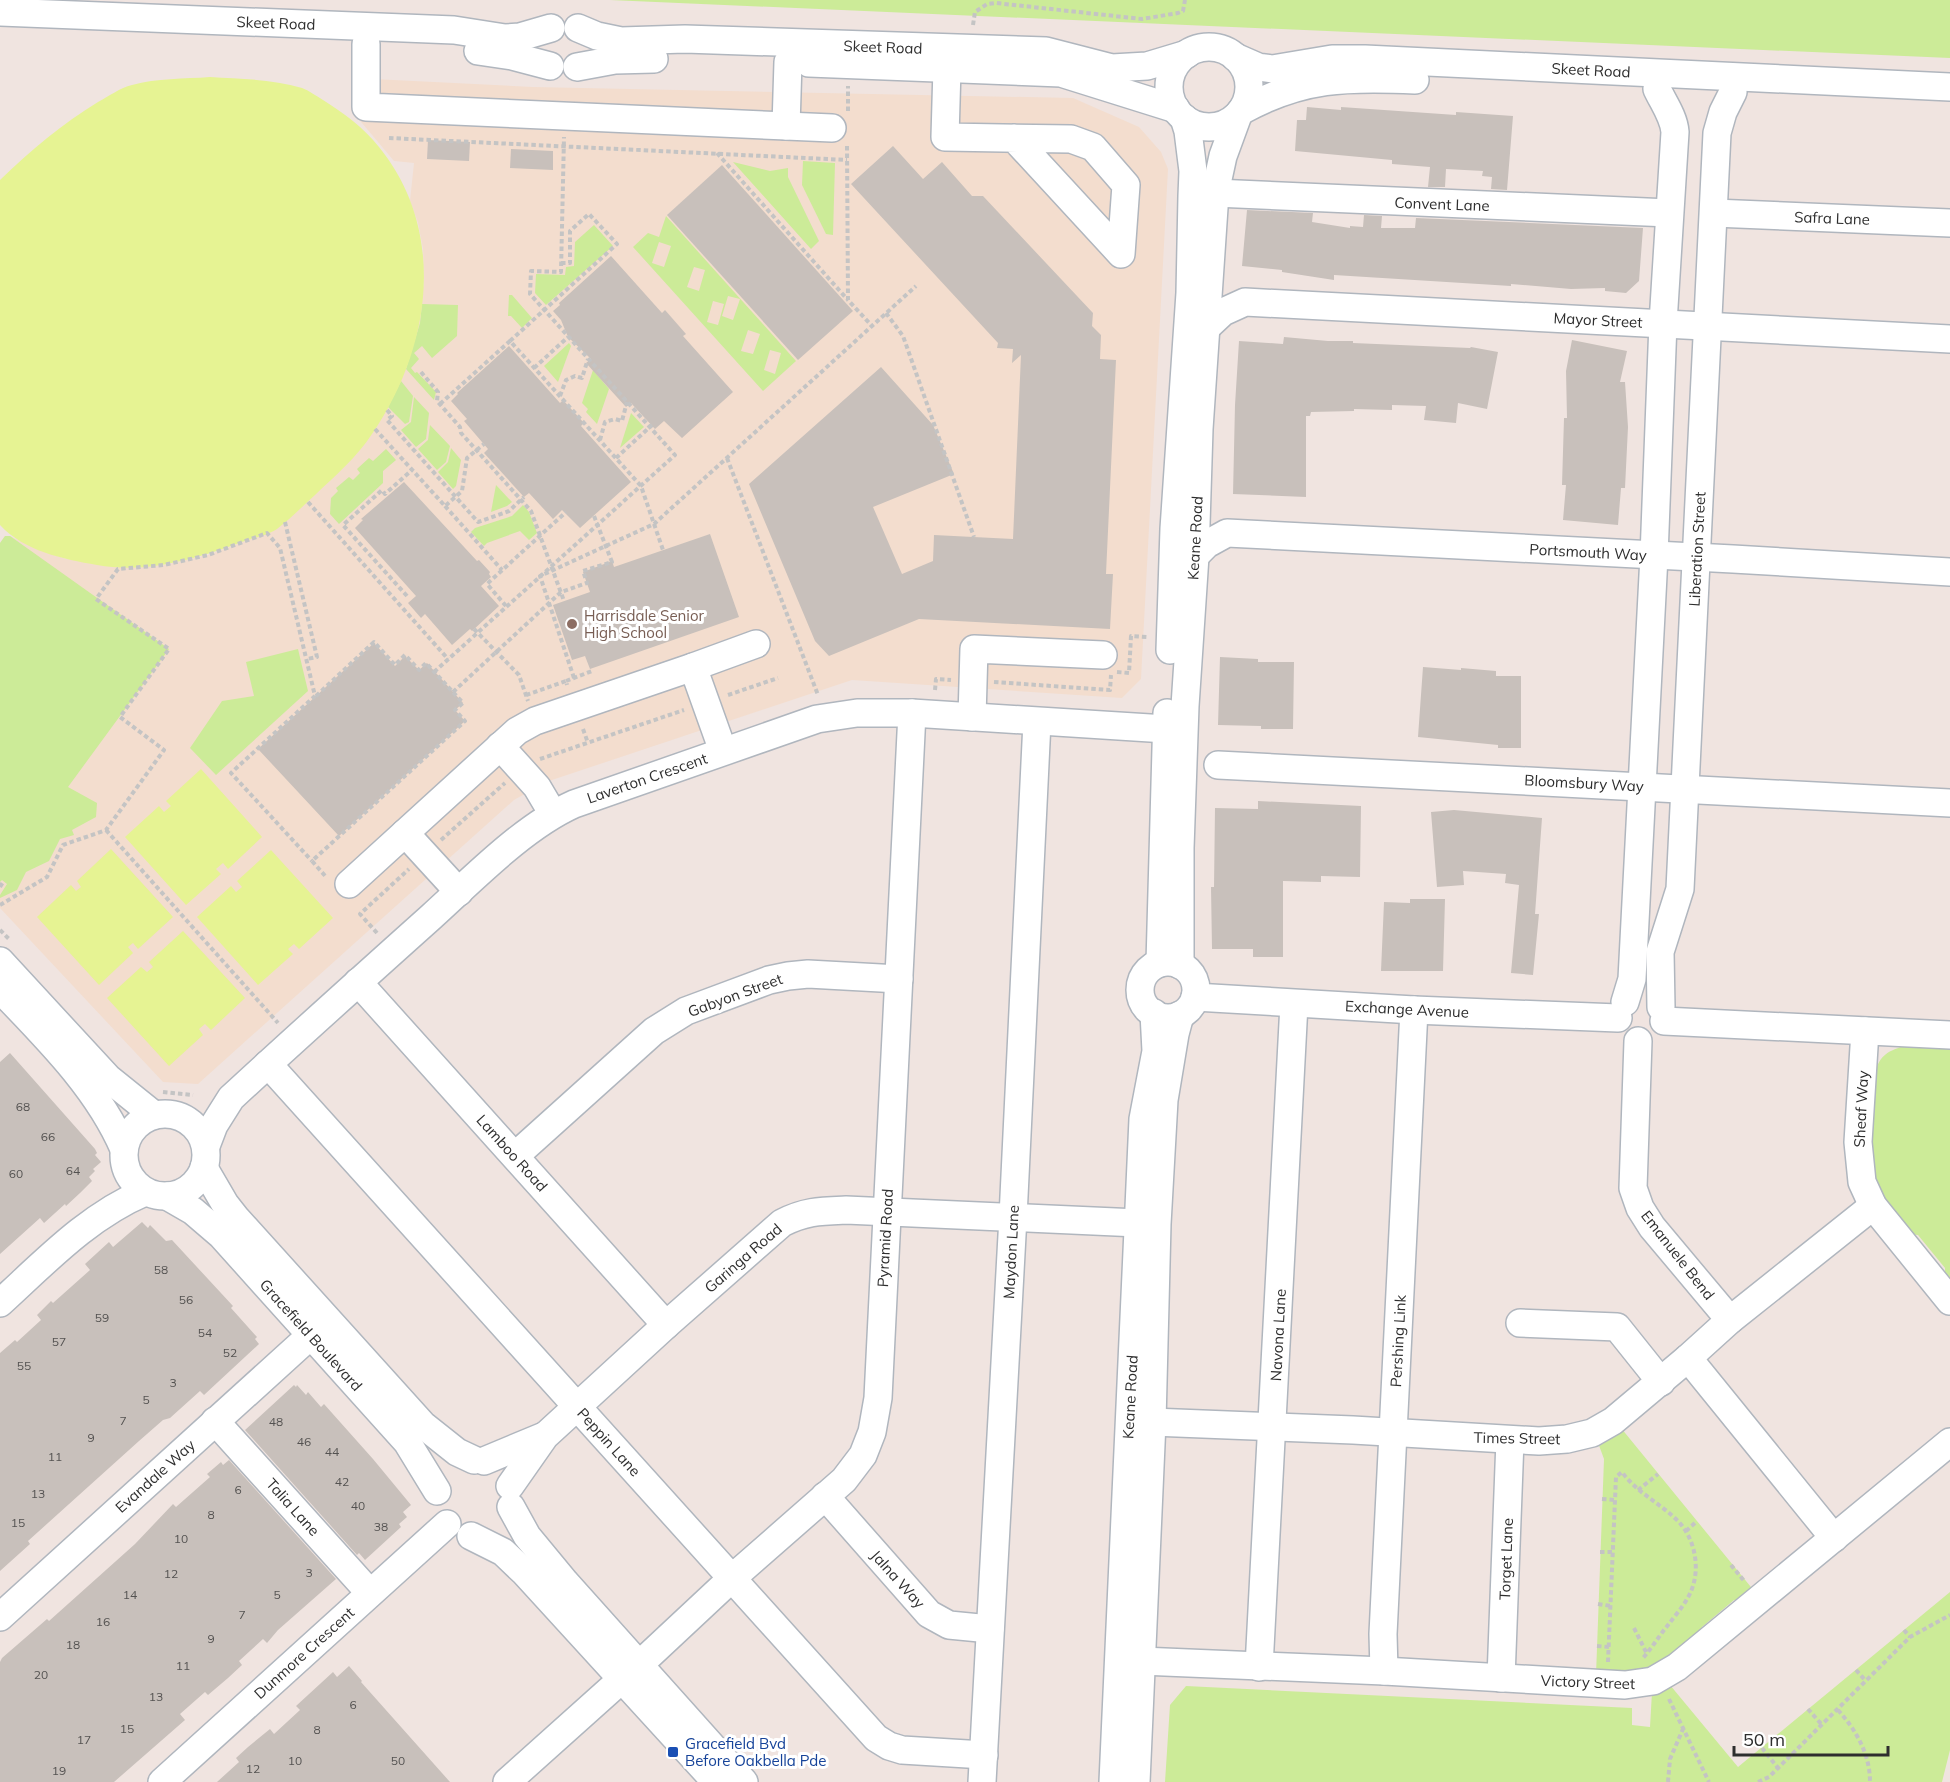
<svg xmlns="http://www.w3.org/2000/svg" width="1950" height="1782" font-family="Mulish,sans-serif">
  <rect width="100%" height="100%" fill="#f0e4e0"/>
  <path fill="#f3ddce" d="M353,78l180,9 540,11 66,29 22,25 7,17 -27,510 -19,19 -270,-18 -306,102 -32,18 -316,284 -35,-2 -163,-174v-365l5,-7h5l27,13 29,10 98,6 44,-10 67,-25 68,-62 28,-33 26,-45 27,-105 -1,-36 -5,-26 -8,-22 4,-38 -20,-2 -43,-51z"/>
  <g fill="#cceb98" fill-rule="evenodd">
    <path d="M610,0h1340v58z"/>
    <path d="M803,161l32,2 -2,72 -7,-1 -24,-49z"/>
    <path d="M733,162l37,9 18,-3v9l31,64 -8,8z"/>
    <path d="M666,216l130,145 -33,30 -130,-144 15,-14 11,4zM659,242l12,4 -7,21 -12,-4zM694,267l11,3 -6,21 -12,-4zM728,296l12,3 -7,21 -11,-4zM713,301l11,3 -6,21 -11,-3zM748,330l12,4 -7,20 -12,-3zM770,350l11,3 -6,21 -11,-4z"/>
    <path d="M594,225l19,21 -67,59 -11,-12 1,-19 29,1 1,-8 8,-1 1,-24z"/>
    <path d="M509,295h3l20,23 -10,10 -11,-12h-3z"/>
    <path d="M422,304l36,1 -1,31 -25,22 -10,-12 -8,7 5,6 -8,9 4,5 2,-1 19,20 -2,8 -28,-31 14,-46z"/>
    <path d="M569,343l2,3 -13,36 -14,-16z"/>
    <path d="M593,370l16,19 -12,35 -11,-12 2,-3 -6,-6z"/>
    <path d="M401,381l12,15 -4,26 -4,2 -17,-17z"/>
    <path d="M414,397l15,16 -3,26 -10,8 -15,-17 10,-8z"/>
    <path d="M631,413l13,14 -24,21z"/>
    <path d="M430,425l20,21 -4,16 -9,8 -19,-21 10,-9z"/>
    <path d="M451,448l10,12 -5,26 -3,3 -15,-17 10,-10z"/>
    <path d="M386,449l10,11 -13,11v12l-44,41 -9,-10 1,-16 7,-7 -2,-3 13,-11 4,3 7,-7 -3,-4 12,-11 4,3z"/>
    <path d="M496,485l16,17 -5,4 -16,6z"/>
    <path d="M523,505l6,7 8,21 -8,7 -9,-9 -33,12 -3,3 -13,-14 4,-4 37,-12z"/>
    <path d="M5,536h5l159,113 -101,138 29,16 -1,14 -24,13 2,5 -14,4 -11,22 -23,11 -9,18 -17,8v-3l7,-11 -5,-4 -2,2v-339z"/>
    <path d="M298,649l10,42 -92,84 -26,-27 32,-47 32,-5 -8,-34z"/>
    <path d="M1904,1046l46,2v238l-5,-6v-12l-27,-33 -11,-1 -14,-16 -23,-44 4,-99c6,-19 11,-23 30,-29z"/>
    <path d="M1621,1428l134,164 -10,8h-11l-32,27 -3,12 -57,36h-46l8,-216 -7,-19z"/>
    <path d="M1950,1592v158l-8,32h-777l5,-77 16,-19 446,22v17l18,2 2,-35 18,-7 68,82z"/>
  </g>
  <g fill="#e6f393">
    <path d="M210,77c31,2 63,2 92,11 8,3 14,8 21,12 22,14 40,27 56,47 69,85 52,201 -7,287 -15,23 -37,42 -57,61 -12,11 -25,24 -38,34 -9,6 -24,9 -35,13 -46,17 -95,32 -145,23 -34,-6 -73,-14 -97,-40v-345c31,-30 62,-56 98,-78 11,-6 22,-14 34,-17 25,-7 52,-6 78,-8z"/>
    <path d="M201,769l61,68 -34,32 -5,-6 -7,6 5,5 -35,31 -61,-68 34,-31 5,6 7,-6 -5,-5z"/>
    <path d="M111,849l62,68 -35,32 -5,-6 -5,4 5,6 -34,32 -62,-68 34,-32 5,6 5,-4 -4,-6z"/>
    <path d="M271,850l62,68 -34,31 -5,-5 -6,5 5,5 -35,31 -61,-68 34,-31 5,6 6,-5 -5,-6z"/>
    <path d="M183,931l62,67 -34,32 -6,-6 -6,5 4,6 -34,31 -62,-68 34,-31 6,5 6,-5 -4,-5z"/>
  </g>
  <g fill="#c8c0bb">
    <path d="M1307,107l34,3v-3l115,8v-3l57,4 -6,74 -16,-1 1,-12 -10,-1 1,-5 -37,-2 -1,18h-17l2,-20 -38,-3v-4l-97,-9 2,-31h9z"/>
    <path d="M428,140l42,2 -1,19 -42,-2z"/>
    <path d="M893,146l30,33 19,-17 30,34h11l110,117 -1,13 9,9 -1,24 16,1 -10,214h7l-3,55 -191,-10 -90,37 -14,-15 -66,-157 132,-117 52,58 21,49 -81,33 29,67 31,-13 1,-26 79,4 8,-184 -9,8 1,-14 -16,-1 1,-5 -147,-159z"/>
    <path d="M511,149l42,2v19l-43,-2z"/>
    <path d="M722,165l131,146 -55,49 -131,-145z"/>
    <path d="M1247,210l66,3 -1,9 38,6v-2l13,1 1,-12 18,1 -1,12h34l1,-10 227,10 -4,53 -13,12 -21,-2v-3l-34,1 -60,-5v2l-177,-11v5l-52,-8v-2l-40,-4z"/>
    <path d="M611,256l51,57 3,-3 21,24 -3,2 50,56 -51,46 -18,-17 -9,8 -24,-26 -5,4 -40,-44 5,-4 -23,-22 -7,-17 -8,-9 7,-6 -1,-2z"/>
    <path d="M1284,337l44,4h25v2l117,5 1,-1 27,5 -11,57 -29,-6 -2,20 -32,-3 2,-14 -34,-1v5l-38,-1v2l-43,1 -1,4h-4v81l-73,-3 2,-89 4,-64 44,3z"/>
    <path d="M1572,340l55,11 -7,31h5l3,45 -3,61h-4l-3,37 -55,-5 3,-35h-4l2,-67h3l-1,-47z"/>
    <path d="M509,346l51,57 3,-3 21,23 -3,3 50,56 -51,46 -18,-18 -9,9 -24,-26 -5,4 -40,-44 4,-4 -24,-28 3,-2 -16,-18 7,-7 -1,-1z"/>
    <path d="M404,482l73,79 2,-1 11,12 -1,2 2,3 -10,9 18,20 -27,25 -2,-2 -18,16 -27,-31 -4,4 -13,-15 8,-7 -61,-68 8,-8 -2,-1z"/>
    <path d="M710,534l29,83 -149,52 -5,-13 -13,4 -19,-55 37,-13 -7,-20 29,-11 2,6z"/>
    <path d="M374,643l21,23 10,-10 14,14 8,-7 36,40 -8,7 10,11 -126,115 -81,-87z"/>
    <path d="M1220,657l38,2v3h36l-1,67h-32v-3l-43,-1z"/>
    <path d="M1423,667l38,3v-2l35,3v5h25v72h-23v-3l-80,-8z"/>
    <path d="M1258,801l103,5 -1,71 -39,-1v6l-38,-1v76h-30v-8h-41l-1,-62h3l1,-79 43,1z"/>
    <path d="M1454,810l88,8 -7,96h4l-6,61 -22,-2 8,-88 -14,-2 1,-9 -43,-3 1,14 -27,2 -6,-75z"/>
    <path d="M1410,899h35l-2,72h-62l3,-69 26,1z"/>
    <path d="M10,1053l85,96 2,4 -2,2 6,7 -8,7 2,2 -6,6 3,4 -12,12 -14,13 -1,-2 -21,19 -4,-5 -40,36v-192z"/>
    <path d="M142,1222l6,6 2,-3 16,16 6,-1 61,66 -2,2 26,29 -2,2 4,5 -55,51 -4,-4 -30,27 -7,2 -24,21 -111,100 2,3 -30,27v-218l15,-13 2,2 24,-22 -4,-5 14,-14 2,2 37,-33 -5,-6 24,-22 4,5z"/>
    <path d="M294,1385l2,2 1,-2 9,10 2,-3 13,15 3,-3 49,55 38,46 -8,7 4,5 -8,7 2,3 -36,33 -6,-7 -2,2 -112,-125z"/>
    <path d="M229,1460l107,119 -58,51 -11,13 -4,-4 -24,22 3,4 -14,13 -20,17 -3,-3 -25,22 5,6 -71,62h-114v-120l2,-4 45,-39 2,2 86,-77 38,-40 3,3 34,-30 -3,-3 14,-12 2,3z"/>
    <path d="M349,1666l13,15 -1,1 89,100h-233l22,-20 -3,-4 12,-11 22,-18 4,5 26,-24 -4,-4 37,-34 4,5z"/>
  </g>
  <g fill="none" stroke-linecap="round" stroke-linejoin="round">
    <g stroke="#b0b6be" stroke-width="30">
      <g id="minor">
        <path d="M0,12l454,18 51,8 15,-1 31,-9"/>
        <path d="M578,28l19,8 24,5 64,-2 361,12 66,17 35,-2 40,-12"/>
        <path d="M366,44v63l420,19 2,-64"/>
        <circle cx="1209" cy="87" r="40"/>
        <path d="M478,51l34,5 38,10"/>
        <path d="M1235,57l23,10 14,2 60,-10h33l585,28"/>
        <path d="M809,63l252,10 115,36"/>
        <path d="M577,67l38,-7 39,-1"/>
        <path d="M947,68l-2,69 126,2 22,8 33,38 -5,69 -107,-116"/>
        <path d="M1241,111c61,-34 106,-34 174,-31"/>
        <path d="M786,126l46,2"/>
        <path d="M1215,193l454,20"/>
        <path d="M1714,213l236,10"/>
        <path d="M1207,327l16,-15 22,-10 705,37"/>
        <path d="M1195,556l12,-12 20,-11 506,26 217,13"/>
        <path d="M1170,650l4,-121 16,-236 2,-97 1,-25 -5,-40 -4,-13"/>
        <path d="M693,667l63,-23"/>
        <path d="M972,717l2,-68 129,6"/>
        <path d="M500,746l37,41 16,27"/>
        <path d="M1218,765l732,38"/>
        <path d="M405,833l54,59"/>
        <path d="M349,884l168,-153 18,-10 158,-54 30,84"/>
        <path d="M0,961l108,117 46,37"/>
        <circle cx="1168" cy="990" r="28"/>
        <path d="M1160,963l7,-250"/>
        <path d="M1180,965v-117l5,-142 10,-150 4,-127 16,-236 8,-37 15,-41"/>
        <path d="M358,982l308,343"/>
        <path d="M0,989c46,48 98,99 124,160"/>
        <path d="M1195,997l219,13 204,8"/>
        <path d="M1625,1002l7,-23 22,-423 9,-233 12,-191c-1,-15 -12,-30 -18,-43"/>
        <path d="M1661,1007l-1,-55 20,-63 37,-756 6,-21 10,-20"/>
        <path d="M1664,1021l286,14"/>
        <path d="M1865,1031l-7,111 4,40 11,24 77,95"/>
        <path d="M1638,1041l-5,147 7,20 12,19 78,93"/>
        <path d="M268,1064l608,674 13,8 13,4 82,5"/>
        <circle cx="165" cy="1155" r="41"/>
        <path d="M206,1146l8,-21 17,-27c66,-61 133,-121 200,-181 42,-38 92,-90 143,-113l243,-85 40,-6h55l254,16"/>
        <path d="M515,1156l139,-125 32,-20 83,-31 19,-4 20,-2 91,5"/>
        <path d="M204,1168l21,36 11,14 187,207 34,27 17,8"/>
        <path d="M167,1196l26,15 28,24 186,207 30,49"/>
        <path d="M0,1303c45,-41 88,-87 145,-111"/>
        <path d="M1520,1323l97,4 44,55"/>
        <path d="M1688,1358l146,180"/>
        <path d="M215,1421l155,172"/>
        <path d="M1152,1422l201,8 186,11 28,-2 25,-6 21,-12 75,-63 42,-38 143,-114"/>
        <path d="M484,1461l60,-25"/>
        <path d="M510,1486l35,-50 121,-111 116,-102c23,-12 39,-12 64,-13l292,13"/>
        <path d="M825,1496l104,118 20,11 41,4"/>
        <path d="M511,1507l16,29 38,46 179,200"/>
        <path d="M471,1536l32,16 21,20 192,210"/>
        <path d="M0,1617l311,-282"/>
        <path d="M1141,1661l243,10 241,14 28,-4 24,-14 273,-225"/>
        <path d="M640,1664l91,-85 113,-99 19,-25 9,-23 6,-34 34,-685"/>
        <path d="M1259,1667l35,-663"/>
        <path d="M1384,1671l-1,-37 31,-624"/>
        <path d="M1501,1678l9,-238"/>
        <path d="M162,1782l285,-258"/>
        <path d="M507,1782l115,-103"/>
        <path d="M982,1782l31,-565 24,-495"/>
        <path d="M1113,1782l30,-663 13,-68 -2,-38"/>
        <path d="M1136,1782l16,-360 5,-198 7,-124 11,-66 5,-19"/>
      </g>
    </g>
    <g stroke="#c4c4c4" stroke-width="4" stroke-dasharray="4.5 3" stroke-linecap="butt">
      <path d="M973,25l2,-13 12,-8 9,-1 146,16 36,-6 5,-2 2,-11"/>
      <path d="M848,111v-25"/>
      <path d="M389,138l458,22"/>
      <path d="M847,146l1,154 24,26"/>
      <path d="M717,153l130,146"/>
      <path d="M561,263h9v-32l19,-17 28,30 -107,97 131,145 22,64"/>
      <path d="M886,313l17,23 71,201"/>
      <path d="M534,368l34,-31"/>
      <path d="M421,372l17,20 -1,9 23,26 1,6 70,78 33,90"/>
      <path d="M560,396l6,-16 9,-4 7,2 6,-19"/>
      <path d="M440,404l70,-63"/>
      <path d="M387,410l5,6 -5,4 91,102 31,-11 15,-14"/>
      <path d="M375,429l70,77 17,-15 5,-33 17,-14"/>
      <path d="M600,440l5,-18 10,-3 7,2 5,-19"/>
      <path d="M616,458l36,-33"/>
      <path d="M727,458l91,237"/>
      <path d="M308,502l140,157"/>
      <path d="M445,506l57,64"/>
      <path d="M285,522l32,135 -10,2"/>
      <path d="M407,596l-64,-71 39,-35 3,4 27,-24"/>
      <path d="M506,606l-19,-22 79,-72"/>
      <path d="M474,629l45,46 9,26"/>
      <path d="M434,672l241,-217 -145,-161 1,-23 30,1 3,-135"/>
      <path d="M1117,672l12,1 2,-37 16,1"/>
      <path d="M574,678l-34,-102 114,-52 262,-238"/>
      <path d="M566,681l26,-10"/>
      <path d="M994,682l116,8 1,-15"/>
      <path d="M935,690l1,-11 15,1"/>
      <path d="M453,692l108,-100 26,-9 -4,-12 29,-9 -18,-46"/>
      <path d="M526,695l40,-14 1,4"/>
      <path d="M728,695l50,-17"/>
      <path d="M316,696l58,-54 21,23 10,-10 14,15 7,-7 37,40 -8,7 10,11 -153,140 15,17"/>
      <path d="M583,729l5,14"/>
      <path d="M540,759l144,-49"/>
      <path d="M106,830l172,193"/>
      <path d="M441,840l64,-57"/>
      <path d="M0,887l3,-5"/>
      <path d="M0,905l47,-28 16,-32 43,-15 58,-80 -44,-33 49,-68 -73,-50 22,-30 46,-4 44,-10 59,-22 13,15 35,148 -84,77 81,88"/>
      <path d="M0,930l10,10"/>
      <path d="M377,933l-17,-19 49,-45"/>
      <path d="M163,1092l30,3"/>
      <path d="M1638,1490l20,-16"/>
      <path d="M1602,1499l13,1"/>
      <path d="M1686,1531l11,-10"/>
      <path d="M1600,1552h13"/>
      <path d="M1731,1565l14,17"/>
      <path d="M1598,1604l13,2"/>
      <path d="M1634,1628l13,26"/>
      <path d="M1904,1630l6,7"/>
      <path d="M1597,1646l12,1"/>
      <path d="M1608,1662l8,-185 6,-5c15,21 38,31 56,49 19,20 24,54 9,78 -5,9 -13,18 -19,26 -9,11 -16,23 -26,34"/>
      <path d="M1856,1670l10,11"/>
      <path d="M1669,1699l40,83"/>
      <path d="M1808,1709l14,16"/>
      <path d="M1838,1710c18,20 32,44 32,72"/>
      <path d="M1762,1748l16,20"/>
      <path d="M1668,1782l2,-23 13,-30"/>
      <path d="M1758,1782l11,-5 141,-140 40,-22"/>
    </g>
    <use href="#minor" stroke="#fff" stroke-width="27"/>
  </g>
  <circle fill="#8d6e63" stroke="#fff" stroke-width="2" cx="572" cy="624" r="6"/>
  <rect fill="#1a4fb4" stroke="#fff" stroke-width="2" x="667" y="1746" width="12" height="12" rx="3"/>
  <g text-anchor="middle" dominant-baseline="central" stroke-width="6" stroke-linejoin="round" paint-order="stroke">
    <g font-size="12" fill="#545251">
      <text x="23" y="1106">68</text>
      <text x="48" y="1136">66</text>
      <text x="73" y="1170">64</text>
      <text x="16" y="1173">60</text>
      <text x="161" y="1269">58</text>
      <text x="186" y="1299">56</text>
      <text x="102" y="1317">59</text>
      <text x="205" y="1332">54</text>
      <text x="59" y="1341">57</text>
      <text x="230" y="1352">52</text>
      <text x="24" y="1365">55</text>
      <text x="173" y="1382">3</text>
      <text x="146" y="1399">5</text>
      <text x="123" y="1420">7</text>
      <text x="276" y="1421">48</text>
      <text x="91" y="1437">9</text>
      <text x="304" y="1441">46</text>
      <text x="332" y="1451">44</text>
      <text x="55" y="1456">11</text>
      <text x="342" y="1481">42</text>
      <text x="238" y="1489">6</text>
      <text x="38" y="1493">13</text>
      <text x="358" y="1505">40</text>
      <text x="211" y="1514">8</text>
      <text x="18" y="1522">15</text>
      <text x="381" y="1526">38</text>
      <text x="181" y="1538">10</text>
      <text x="309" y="1572">3</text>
      <text x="171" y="1573">12</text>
      <text x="130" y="1594">14</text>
      <text x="277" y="1594">5</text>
      <text x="242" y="1614">7</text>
      <text x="103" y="1621">16</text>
      <text x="211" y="1638">9</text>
      <text x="73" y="1644">18</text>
      <text x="183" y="1665">11</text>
      <text x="41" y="1674">20</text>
      <text x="156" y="1696">13</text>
      <text x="353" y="1704">6</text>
      <text x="127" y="1728">15</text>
      <text x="317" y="1729">8</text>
      <text x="84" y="1739">17</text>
      <text x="295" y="1760">10</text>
      <text x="398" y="1760">50</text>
      <text x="253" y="1768">12</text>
      <text x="59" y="1770">19</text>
    </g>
    <g font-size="15" fill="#2e2e2e" stroke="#fff">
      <text transform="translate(276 23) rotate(2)">Skeet Road</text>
      <text transform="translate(883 47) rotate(2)">Skeet Road</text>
      <text transform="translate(1591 70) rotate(3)">Skeet Road</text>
      <text transform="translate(1442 204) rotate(2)">Convent Lane</text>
      <text transform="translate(1832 218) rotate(2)">Safra Lane</text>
      <text transform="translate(1598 320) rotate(3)">Mayor Street</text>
      <text transform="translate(1195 538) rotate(-87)">Keane Road</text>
      <text transform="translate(1697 549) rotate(-87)">Liberation Street</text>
      <text transform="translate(1588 552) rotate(3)">Portsmouth Way</text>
      <text transform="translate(647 778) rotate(-19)">Laverton Crescent</text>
      <text transform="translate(1584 783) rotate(3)">Bloomsbury Way</text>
      <text transform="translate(735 995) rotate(-20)">Gabyon Street</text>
      <text transform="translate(1407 1009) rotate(3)">Exchange Avenue</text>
      <text transform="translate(1861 1109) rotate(-87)">Sheaf Way</text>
      <text transform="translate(512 1153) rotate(48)">Lamboo Road</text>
      <text transform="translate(885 1238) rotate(-87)">Pyramid Road</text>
      <text transform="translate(1011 1252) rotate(-87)">Maydon Lane</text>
      <text transform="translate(1678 1255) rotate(52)">Emanuele Bend</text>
      <text transform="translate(743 1258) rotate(-41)">Garinga Road</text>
      <text transform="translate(311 1335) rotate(48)">Gracefield Boulevard</text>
      <text transform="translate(1278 1335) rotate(-87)">Navona Lane</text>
      <text transform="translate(1398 1341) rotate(-87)">Pershing Link</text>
      <text transform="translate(1130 1397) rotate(-87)">Keane Road</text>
      <text transform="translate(1517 1438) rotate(1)">Times Street</text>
      <text transform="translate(609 1442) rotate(48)">Peppin Lane</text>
      <text transform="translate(155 1476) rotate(-42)">Evandale Way</text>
      <text transform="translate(293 1507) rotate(48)">Talia Lane</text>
      <text transform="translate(1506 1559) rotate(-88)">Torget Lane</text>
      <text transform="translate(898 1579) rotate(48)">Jalna Way</text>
      <text transform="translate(304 1653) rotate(-42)">Dunmore Crescent</text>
      <text transform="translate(1588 1682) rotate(2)">Victory Street</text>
    </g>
    <g font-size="15" fill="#785e54" stroke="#fff" text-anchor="start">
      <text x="584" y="615">Harrisdale Senior<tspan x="584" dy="17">High School</tspan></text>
    </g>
    <g font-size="15" fill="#164399" stroke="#fff" text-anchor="start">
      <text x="685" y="1743">Gracefield Bvd<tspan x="685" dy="17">Before Oakbella Pde</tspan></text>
    </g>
  </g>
  <path d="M1734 1746v9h154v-9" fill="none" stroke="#2e2e2e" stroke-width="3"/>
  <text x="1743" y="1746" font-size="18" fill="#2e2e2e" stroke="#ffffff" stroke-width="4.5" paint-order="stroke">50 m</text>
</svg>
